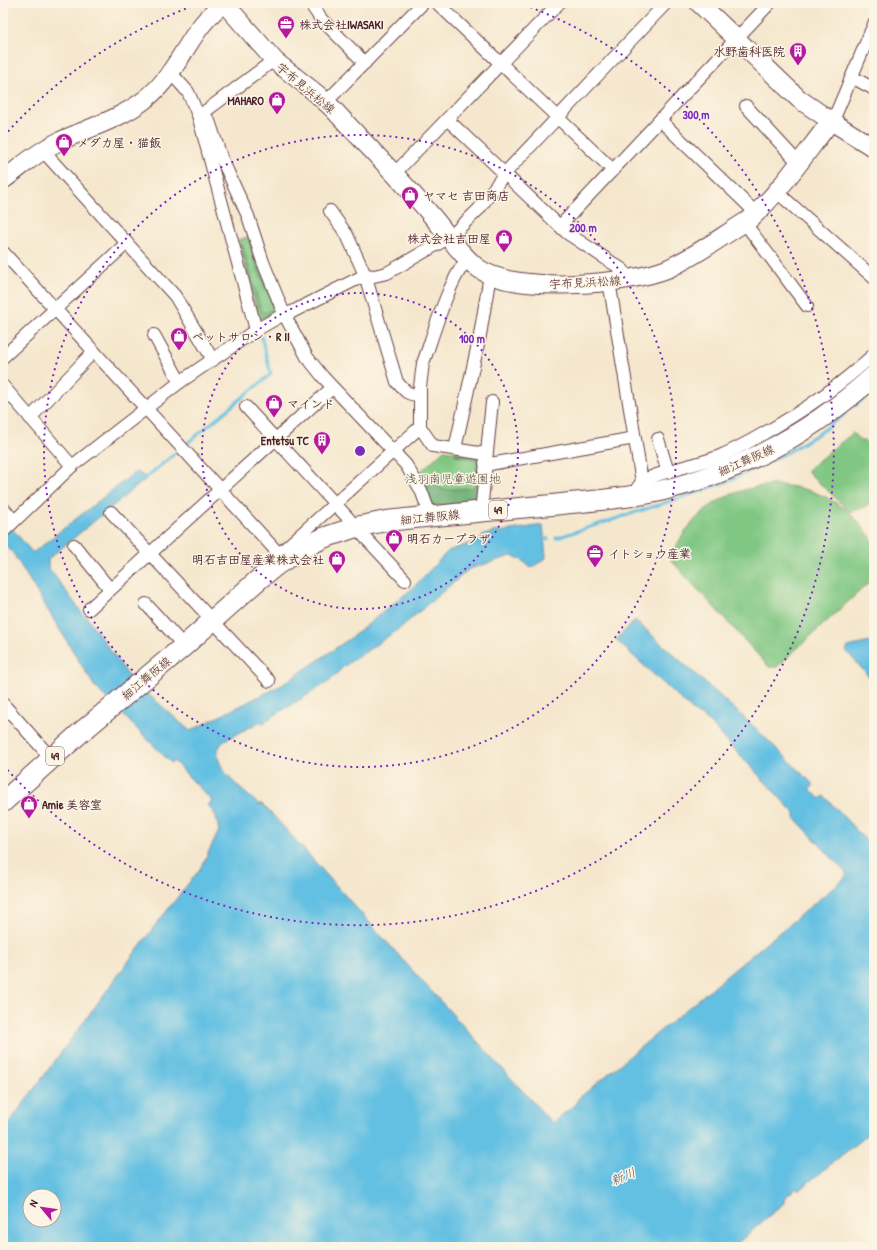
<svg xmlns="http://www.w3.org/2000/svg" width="877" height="1250" font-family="'Patrick Hand','Klee One',sans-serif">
  <rect width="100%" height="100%" fill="#fcf5e5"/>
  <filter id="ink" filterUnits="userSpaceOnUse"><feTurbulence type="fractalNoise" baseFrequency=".025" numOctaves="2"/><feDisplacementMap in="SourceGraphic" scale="8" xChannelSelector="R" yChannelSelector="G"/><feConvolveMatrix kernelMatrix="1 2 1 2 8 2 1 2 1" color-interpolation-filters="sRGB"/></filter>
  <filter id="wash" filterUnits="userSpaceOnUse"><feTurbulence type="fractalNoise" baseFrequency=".012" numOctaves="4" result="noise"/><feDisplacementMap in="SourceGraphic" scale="16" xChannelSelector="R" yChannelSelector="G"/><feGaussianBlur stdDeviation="0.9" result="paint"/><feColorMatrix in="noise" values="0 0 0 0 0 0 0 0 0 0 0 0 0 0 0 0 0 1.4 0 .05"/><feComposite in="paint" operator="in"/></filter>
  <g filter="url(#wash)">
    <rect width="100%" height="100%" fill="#f5e7cd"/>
    <g fill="#80c783" stroke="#657357">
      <path d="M251,236l25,76 -14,7 -24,-79z"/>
      <path d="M853,433l7,8h5l9,7v51l-9,8 -15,5 -42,-40 1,-4z"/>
      <path d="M444,450l38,6 -4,47 -46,4 -14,-33z"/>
      <path d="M774,485c35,1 66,14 88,41 4,5 10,12 12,18 2,7 0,26 0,34l-97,89h-8l-99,-108c20,-46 54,-71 104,-74z"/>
    </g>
    <g fill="#68ac71" stroke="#59664e">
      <path d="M251,241l26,65 -1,6 -14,7 -4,-1 -18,-71 1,-3 2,2 18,65 3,2c4,-1 7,-3 9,-7l-17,-42 -6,-19z"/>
      <path d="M455,454l27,2 -5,46 -43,4 -2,-1 -9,-22v-3l3,-5 6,1 6,10 5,4 28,-2 4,-2 3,-25 -3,-2 -18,-3z"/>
    </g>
    <g fill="#64c0e2" stroke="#577086" fill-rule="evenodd">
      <path d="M137,472l10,6 -99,81v8l37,50 1,-1 44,62 60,53 92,-46 70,-48 61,-49 35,-37 35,-12 -1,-3 14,-5 3,1 44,-7 3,33 -15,10c-6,-5 -11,-11 -20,-12l-42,13 -70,60 -56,38 -13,14 -65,40 1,2 -3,1 -2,-3 -37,20c-22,20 21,51 34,63h4l10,10 139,155 141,154 23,-18 3,-6 267,-221 2,-4 -53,-57 2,-2 -84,-90 -10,-9 -4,-1 -82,-75 19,-20 115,103 64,62 -4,4 10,10 4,-3 50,53v280l-75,61 -3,-2 -12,10v5l-51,44h-730v-116l151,-204 46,-58 19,-38 -3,-15 -8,-11 4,-4 -38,-40 -3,2 -76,-76 -82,-134 -10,-10v-25l29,34h2l100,-79zM30,1196h24v24h-24z"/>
      <path d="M870,642l4,2v38l-28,-31 2,-4z"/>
    </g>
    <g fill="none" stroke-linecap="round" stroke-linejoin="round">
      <g stroke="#64c0e2" stroke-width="3">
        <path d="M855,406l19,-15"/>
        <path d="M185,445l86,-71 -10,-38"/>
        <path d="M144,479l34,-28"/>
        <path d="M556,538l143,-46 37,-14 52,-26 33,-20 24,-18"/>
        <path d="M544,539h4"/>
      </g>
    </g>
  </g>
  <g filter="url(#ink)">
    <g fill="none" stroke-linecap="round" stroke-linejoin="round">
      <g stroke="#643d43" stroke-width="14">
        <g id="street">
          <path d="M310,3l11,16 44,44"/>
          <path d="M437,3l176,167"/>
          <path d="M171,73l17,19 10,23 58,215"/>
          <path d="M852,77l22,12"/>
          <path d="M326,102l97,-99"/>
          <path d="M746,106l48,52 5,4"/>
          <path d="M203,113l6,8 12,36 27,59 15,46 21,52 23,43 16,20 83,88 15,25 7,19v8"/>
          <path d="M198,115l5,-2 71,-53"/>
          <path d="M447,119l120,114 56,37 2,9"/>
          <path d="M660,120l96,93"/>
          <path d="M831,121l4,-5 39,-92"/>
          <path d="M43,151l132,145 38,64"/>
          <path d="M394,174l165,-171"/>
          <path d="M776,191l98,87"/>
          <path d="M330,211l17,24 18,40 32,107c8,9 10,13 23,13"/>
          <path d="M744,222l63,84"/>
          <path d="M560,226l210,-223"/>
          <path d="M3,252l276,302 4,6"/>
          <path d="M609,281l33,201"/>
          <path d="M154,335l26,47"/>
          <path d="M3,357l124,-114"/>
          <path d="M3,386l69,80"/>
          <path d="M246,407l103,112"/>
          <path d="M30,418l64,-67"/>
          <path d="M420,427l13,19 53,8"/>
          <path d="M658,439l10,33"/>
          <path d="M455,449l25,-114 9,-54 2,-5"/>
          <path d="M485,463l5,1 145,-26"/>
          <path d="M637,495l1,-8 6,-7c24,-11 51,-14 76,-24 14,-6 27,-13 41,-21 41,-23 79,-49 113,-81"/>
          <path d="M3,508l11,13"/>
          <path d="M111,512l158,169"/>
          <path d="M481,512l11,-110"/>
          <path d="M360,526l2,8 43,46"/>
          <path d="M3,532l69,-66 108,-84 76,-52 28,-16 8,-2 73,-37 9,1 13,-3 63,-36 29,-28 26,-36 161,-170"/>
          <path d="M74,545l36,44"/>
          <path d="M279,554l141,-127v-40l3,-24 4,-11c8,-24 24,-76 41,-93"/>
          <path d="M146,604l38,42"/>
          <path d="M89,609l243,-221"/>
          <path d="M3,704l49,55"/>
        </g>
      </g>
      <g stroke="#643d43" stroke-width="20">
        <g id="secondary">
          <path d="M224,3l51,58 42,33 16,15c33,36 68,70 99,107 14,16 28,39 46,52 34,26 150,17 189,1 29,-13 55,-33 83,-50 31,-28 55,-65 81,-98"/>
          <path d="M699,3l100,96 32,22 43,27"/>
          <path d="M3,180c18,-13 35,-29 55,-38 30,-14 63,-23 89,-44 24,-20 34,-44 51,-68 7,-10 16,-19 25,-27"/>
        </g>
      </g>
      <g stroke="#643d43" stroke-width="22">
        <path id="primary" d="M3,802l76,-68 105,-88 74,-66 20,-16 22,-14 23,-12 33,-11 30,-6c55,-6 110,-11 166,-16 36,-4 72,-6 108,-14 80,-19 153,-60 214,-115"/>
      </g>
      <use href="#street" stroke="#fff" stroke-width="12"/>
      <use href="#secondary" stroke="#fff" stroke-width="18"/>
      <use href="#primary" stroke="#fff" stroke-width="20"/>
    </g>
  </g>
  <g fill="none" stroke="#7b2cbf" stroke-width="2" stroke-dasharray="2 4">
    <circle cx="360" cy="451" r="158"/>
    <circle cx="360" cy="451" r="316"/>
    <path d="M4 136A475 475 0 0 1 201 3M519 3A475 475 0 1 1 4 766"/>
  </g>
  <defs>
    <g id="office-pin" transform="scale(0.9)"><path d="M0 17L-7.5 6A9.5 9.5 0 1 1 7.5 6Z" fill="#b5179e" stroke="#fcf5e5"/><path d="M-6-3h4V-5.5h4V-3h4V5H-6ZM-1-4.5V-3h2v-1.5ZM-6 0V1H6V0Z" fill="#fff"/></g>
    <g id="building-pin" transform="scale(0.9)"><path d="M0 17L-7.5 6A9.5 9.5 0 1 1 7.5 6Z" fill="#b5179e" stroke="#fcf5e5"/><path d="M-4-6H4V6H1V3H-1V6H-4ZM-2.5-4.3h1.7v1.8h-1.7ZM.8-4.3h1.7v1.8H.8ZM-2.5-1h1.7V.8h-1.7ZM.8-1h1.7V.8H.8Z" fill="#fff"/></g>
    <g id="shop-pin" transform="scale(0.9)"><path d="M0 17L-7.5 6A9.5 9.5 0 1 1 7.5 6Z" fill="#b5179e" stroke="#fcf5e5"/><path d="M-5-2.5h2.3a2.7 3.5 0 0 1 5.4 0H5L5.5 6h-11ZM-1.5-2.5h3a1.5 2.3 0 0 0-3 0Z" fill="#fff"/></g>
  </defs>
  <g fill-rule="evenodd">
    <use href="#office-pin" x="286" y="24"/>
    <use href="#building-pin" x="798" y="51"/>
    <use href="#shop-pin" x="277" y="100"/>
    <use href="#shop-pin" x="64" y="142"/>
    <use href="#shop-pin" x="410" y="195"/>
    <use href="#shop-pin" x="504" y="238"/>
    <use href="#shop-pin" x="179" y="336"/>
    <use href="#shop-pin" x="274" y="403"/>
    <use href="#building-pin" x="322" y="440"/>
    <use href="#shop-pin" x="394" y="538"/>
    <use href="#office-pin" x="595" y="553"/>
    <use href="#shop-pin" x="337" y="559"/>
    <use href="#shop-pin" x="29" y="804"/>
  </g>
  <g text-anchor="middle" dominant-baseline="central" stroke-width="3" stroke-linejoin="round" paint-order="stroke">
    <g fill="#fcf5e5" stroke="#7f5f63" stroke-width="1">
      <rect x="489" y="501" width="18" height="18" rx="3"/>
      <rect x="46" y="747" width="18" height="18" rx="3"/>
    </g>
    <g font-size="11" font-weight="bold" fill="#4a1f2b">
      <text x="498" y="510">49</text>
      <text x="55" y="756">49</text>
    </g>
    <g font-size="12" font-weight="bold" fill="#4a1f2b" stroke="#fcf5e5" text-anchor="start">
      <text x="299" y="24">株式会社IWASAKI</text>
      <text x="785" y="51" text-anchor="end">水野歯科医院</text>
      <text x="264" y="100" text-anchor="end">MAHARO</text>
      <text x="77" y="142">メダカ屋・猫飯</text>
      <text x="423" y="195">ヤマセ 吉田商店</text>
      <text x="491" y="238" text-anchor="end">株式会社吉田屋</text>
      <text x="192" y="336">ペットサロン・R II</text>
      <text x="287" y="403">マインド</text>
      <text x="309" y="440" text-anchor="end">Entetsu TC</text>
      <text x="407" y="538">明石カープラザ</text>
      <text x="608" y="553">イトショウ産業</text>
      <text x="324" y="559" text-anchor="end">明石吉田屋産業株式会社</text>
      <text x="42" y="804">Amie 美容室</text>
    </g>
    <g font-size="12" fill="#4a1f2b" stroke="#fcf5e5">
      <text transform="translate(306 88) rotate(40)">宇布見浜松線</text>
      <text transform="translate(585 282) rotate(-3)">宇布見浜松線</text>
      <text transform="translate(746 460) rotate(-24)">細江舞阪線</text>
      <text transform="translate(430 517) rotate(-6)">細江舞阪線</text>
      <text transform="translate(146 678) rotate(-40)">細江舞阪線</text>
    </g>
    <g font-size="12" fill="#5a5145" stroke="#fcf5e5">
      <text x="453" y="478">浅羽南児童遊園地</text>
    </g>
    <g font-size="13" font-style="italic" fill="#53576b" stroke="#fcf5e5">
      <text transform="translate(623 1176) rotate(-22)">新川</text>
    </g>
  </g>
  <circle cx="360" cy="451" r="6" fill="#7b2cbf" stroke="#fcf5e5" stroke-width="2"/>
  <g font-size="12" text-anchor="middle" font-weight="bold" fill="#7b2cbf" stroke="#fcf5e5" stroke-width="3" stroke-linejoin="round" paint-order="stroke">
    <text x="696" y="119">300 m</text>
    <text x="583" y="232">200 m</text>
    <text x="472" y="343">100 m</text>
  </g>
  <rect width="877" height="1250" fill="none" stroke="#fcf5e5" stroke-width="16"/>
  <g transform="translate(42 1208) rotate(299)"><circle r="19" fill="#fcf5e5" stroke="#b59f9b"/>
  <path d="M0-3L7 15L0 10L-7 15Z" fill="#b5179e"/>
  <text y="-6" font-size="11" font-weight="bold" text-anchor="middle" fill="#4a1f2b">N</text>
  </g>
</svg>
